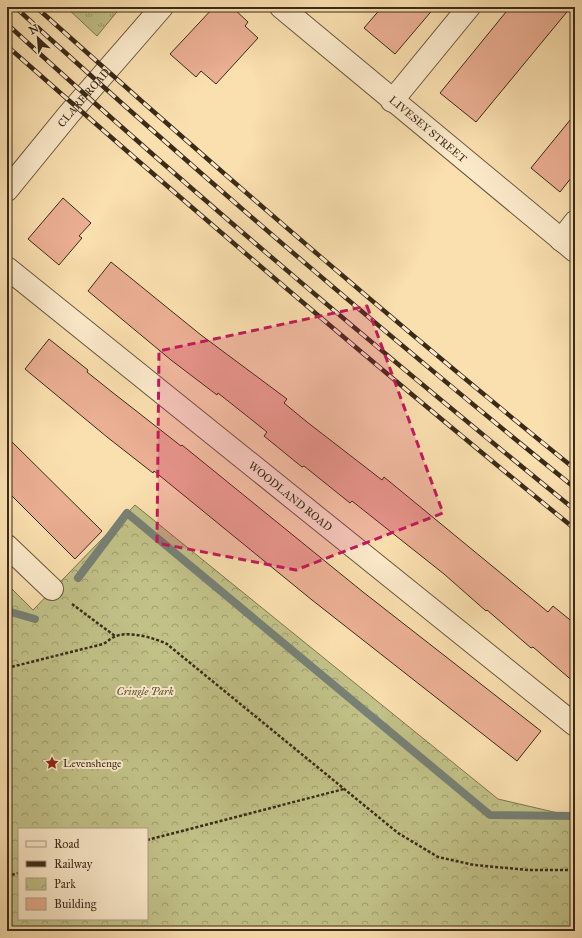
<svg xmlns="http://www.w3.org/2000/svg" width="582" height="938" font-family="'IM FELL Great Primer',serif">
  <defs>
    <pattern id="grass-tufts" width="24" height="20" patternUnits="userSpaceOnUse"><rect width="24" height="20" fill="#c1c188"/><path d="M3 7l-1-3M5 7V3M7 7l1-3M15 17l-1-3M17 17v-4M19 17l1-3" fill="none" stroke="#9e9d6e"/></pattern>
    <pattern id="park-crowns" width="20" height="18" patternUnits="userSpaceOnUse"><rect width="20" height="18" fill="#c1c188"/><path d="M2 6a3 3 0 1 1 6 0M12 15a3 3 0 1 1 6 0" fill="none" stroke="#9e9d6e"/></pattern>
  </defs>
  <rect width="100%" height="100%" fill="#fadfaf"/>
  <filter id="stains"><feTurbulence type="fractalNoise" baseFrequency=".005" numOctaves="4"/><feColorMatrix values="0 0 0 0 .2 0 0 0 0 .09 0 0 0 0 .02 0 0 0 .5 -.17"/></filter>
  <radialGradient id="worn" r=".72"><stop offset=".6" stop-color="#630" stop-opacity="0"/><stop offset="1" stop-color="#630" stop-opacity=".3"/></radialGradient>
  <path fill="url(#grass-tufts)" stroke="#7e7650" d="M66,7h55l-24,29z"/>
  <path fill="url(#park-crowns)" stroke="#7e7650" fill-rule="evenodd" d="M135,505l363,294 77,18v114h-568v-347l26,26zM19,829h128v90h-128z"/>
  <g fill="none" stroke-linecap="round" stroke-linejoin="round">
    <g stroke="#778175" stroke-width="8">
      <path d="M78,578l49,-65 363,302 85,1"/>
      <path d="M7,611l28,8"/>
    </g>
  </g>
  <g fill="#ebaf93" stroke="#3a2b19">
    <path d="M214,7h18l16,15 -3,4 13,12 -42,46 -15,-13 -5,6 -26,-23z"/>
    <path d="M382,7h53l-40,47 -31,-26z"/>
    <path d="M510,7h61l-95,115 -36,-29z"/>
    <path d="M575,114v59l-15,19 -29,-24z"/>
    <path d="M63,198l28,25 -12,13 3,2 -23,27 -31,-26z"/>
    <path d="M111,262l90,73 86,64 -3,4 23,19 75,58 2,-3 164,135 5,-6 22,18v59l-42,-36 -2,1 -44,-38 -1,1 -42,-37 -92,-73 -2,2 -46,-37 -2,1 -38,-31 3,-4 -49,-39 -1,2 -46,-35 -83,-69z"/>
    <path d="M49,339l39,31 -1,2 25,20 69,54 1,-1 181,147 178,139 -24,30 -205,-161 -158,-129 -1,2 -46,-36 -82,-68z"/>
    <path d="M7,437l95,94 -27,28 -68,-68z"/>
  </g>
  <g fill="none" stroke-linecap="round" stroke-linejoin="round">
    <g stroke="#6a583e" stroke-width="24">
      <g id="minor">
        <path id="s1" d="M281,7l294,244"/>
        <path d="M392,101l77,-94"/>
        <path id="s2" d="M7,190l62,-76 93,-107"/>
        <path d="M561,240l14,-18"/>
        <path id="s3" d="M7,268l568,457"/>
        <path d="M7,546l45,43"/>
      </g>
    </g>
    <g stroke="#3a2b19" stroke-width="2.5" stroke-dasharray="3 2" stroke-linecap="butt">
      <path d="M72,604l43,32"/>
      <path d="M7,668l96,-24c4,-2 7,-5 11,-7 13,-7 41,1 53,7l231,189 40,24 36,8 55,5h46"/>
      <path d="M147,840l197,-51"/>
      <path d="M7,876l12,-3"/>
    </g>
    <use href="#minor" stroke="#fceacb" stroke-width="22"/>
    <g stroke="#3a2b19" stroke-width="4.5">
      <g id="rail">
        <path d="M15,7c182,166 369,326 560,481"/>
        <path d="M36,7c176,158 355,313 539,462"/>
        <path d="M7,24c184,168 375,329 568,486"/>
        <path d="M7,46c186,164 375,326 568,483"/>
      </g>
    </g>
    <use href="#rail" stroke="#fceacb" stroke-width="3" stroke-dasharray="9" stroke-linecap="butt"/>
  </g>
  <path fill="#c2185b" fill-opacity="0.2" stroke="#c2185b" stroke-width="3" stroke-dasharray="8 5" stroke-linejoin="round" d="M367,306l76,207 -147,57 -139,-27 2,-192z"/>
  <defs>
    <g id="sight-bare" transform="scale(1.08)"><path d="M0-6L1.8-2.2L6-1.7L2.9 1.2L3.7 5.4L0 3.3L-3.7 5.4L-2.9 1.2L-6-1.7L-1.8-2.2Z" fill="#8f2418" stroke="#fceacb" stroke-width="2.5" paint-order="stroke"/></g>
  </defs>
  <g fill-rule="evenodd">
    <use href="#sight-bare" x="52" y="763"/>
  </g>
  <g text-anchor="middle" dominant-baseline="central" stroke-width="4" stroke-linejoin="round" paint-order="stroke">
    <g font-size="11" fill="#3a2b19" stroke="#fceacb">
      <text stroke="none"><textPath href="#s2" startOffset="120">CLARE ROAD</textPath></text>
      <text stroke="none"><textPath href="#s1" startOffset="191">LIVESEY STREET</textPath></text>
      <text stroke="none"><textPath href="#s3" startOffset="364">WOODLAND ROAD</textPath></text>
    </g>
    <g font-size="11" font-style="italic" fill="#5c5035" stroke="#fceacb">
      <text x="145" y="691">Cringle Park</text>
    </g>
    <g font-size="11" fill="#3a2b19" stroke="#fceacb" text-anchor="start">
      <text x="63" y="763">Levenshenge</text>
    </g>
  </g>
  <rect width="582" height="938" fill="none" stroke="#fadfaf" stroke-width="24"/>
  <rect x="8" y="8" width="566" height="922" fill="none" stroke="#3a2b19" stroke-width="2"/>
  <rect x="12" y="12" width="558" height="914" fill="none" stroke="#3a2b19"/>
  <rect x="18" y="828" width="130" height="92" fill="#fceacb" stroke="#ae9e84"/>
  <rect x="26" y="841" width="20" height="6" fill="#fceacb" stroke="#ae9e84"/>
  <text x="54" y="848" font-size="12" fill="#3a2b19">Road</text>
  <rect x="26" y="861" width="20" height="6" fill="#3a2b19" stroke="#ae9e84"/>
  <text x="54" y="868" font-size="12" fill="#3a2b19">Railway</text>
  <rect x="26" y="878" width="20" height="12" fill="url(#park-crowns)" stroke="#ae9e84"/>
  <text x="54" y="888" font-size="12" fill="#3a2b19">Park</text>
  <rect x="26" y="898" width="20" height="12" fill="#ebaf93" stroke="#ae9e84"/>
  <text x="54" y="908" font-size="12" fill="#3a2b19">Building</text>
  <g transform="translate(38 38) rotate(334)" stroke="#fceacb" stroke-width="3" paint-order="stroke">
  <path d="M0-3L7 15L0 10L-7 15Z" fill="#3a2b19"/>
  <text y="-6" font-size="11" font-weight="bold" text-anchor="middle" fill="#3a2b19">N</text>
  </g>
  <rect width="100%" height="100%" filter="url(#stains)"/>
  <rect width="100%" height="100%" fill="url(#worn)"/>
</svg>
